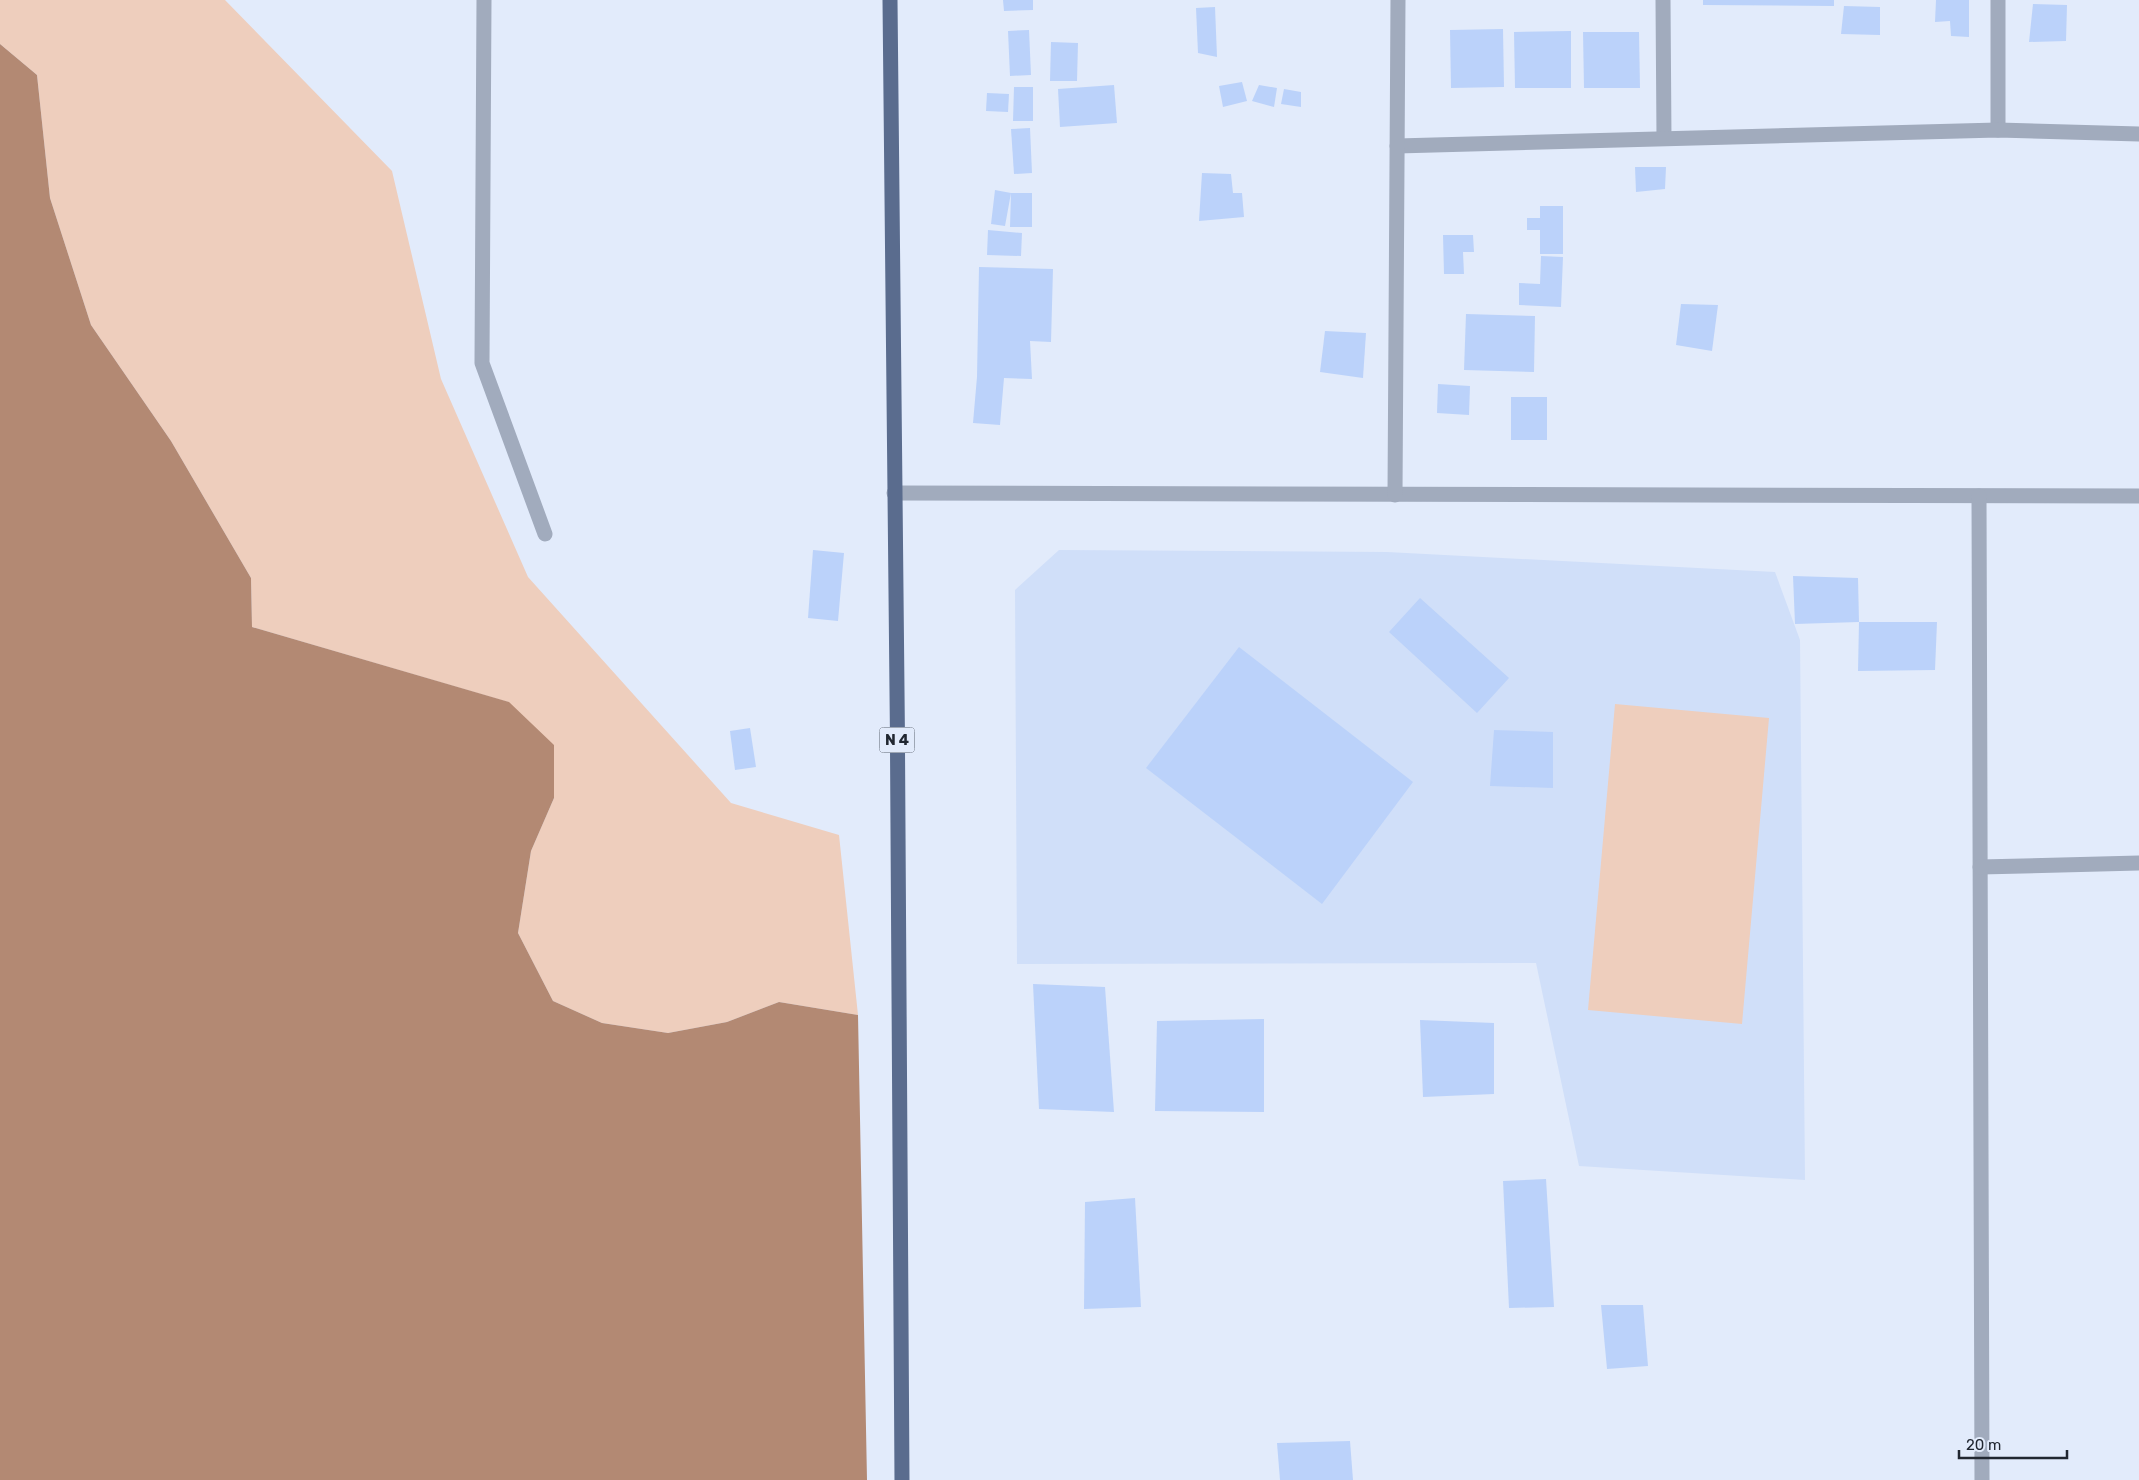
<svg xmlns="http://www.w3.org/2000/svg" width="2139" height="1480" font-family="Rubik,sans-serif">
  <rect width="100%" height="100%" fill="#e2ebfb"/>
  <path fill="#d0dff9" d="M1059,550l328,2 388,20 25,68 5,540 -226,-14 -43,-203 -519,1 -2,-374z"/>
  <g fill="#eecebd">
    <path d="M0,0h225l167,171 49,208 87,198 203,226 108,32 19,180 -79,-13 -52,20 -59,11 -66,-10 -49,-22 -35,-68 13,-82 23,-53 -46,-96 -256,-75 -1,-49 -80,-137 -80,-116 -41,-127 -13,-123 -37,-31z"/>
    <path d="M1615,704l154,14 -27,306 -154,-14z"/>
  </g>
  <path fill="#b38973" d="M0,44l37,31 13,123 41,127 80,116 80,137 1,49 257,75 45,43v53l-23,53 -13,82 35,68 49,22 66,10 59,-11 52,-20 79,13 9,465h-867z"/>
  <g fill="#bbd2fa">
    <path d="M1003,0h30v10l-29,1z"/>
    <path d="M1703,0h131v6l-131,-1z"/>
    <path d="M1936,0h33v37l-18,-1 -1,-15 -15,1z"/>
    <path d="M2033,4l34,1 -1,36 -37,1z"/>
    <path d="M1844,6l36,1v28l-39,-1z"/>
    <path d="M1215,7l2,50 -19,-4 -2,-45z"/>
    <path d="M1503,29l1,58 -53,1 -1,-58z"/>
    <path d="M1029,30l2,45 -21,1 -2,-45z"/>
    <path d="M1571,31v57h-56l-1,-56z"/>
    <path d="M1583,32h56l1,56h-56z"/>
    <path d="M1051,42l27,1 -1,38h-27z"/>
    <path d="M1242,82l5,19 -24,6 -4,-21z"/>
    <path d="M1114,85l3,38 -57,4 -2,-38z"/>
    <path d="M1259,85l18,3 -3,19 -22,-6z"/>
    <path d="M1014,87h19v34h-20z"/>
    <path d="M1284,89l17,3v15l-20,-3z"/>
    <path d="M987,93l22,1 -1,18 -22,-1z"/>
    <path d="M1030,128l2,45 -18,1 -3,-45z"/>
    <path d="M1635,167h31l-1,22 -29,3z"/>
    <path d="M1202,173l29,1 2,19h9l2,24 -45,4z"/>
    <path d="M995,190l16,3h21v34h-22l1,-34 -6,33 -14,-2z"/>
    <path d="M1540,206h23v48h-23v-24h-13v-12h13z"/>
    <path d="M988,230l34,3 -1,23 -34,-1z"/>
    <path d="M1443,235h30l1,17h-11l1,22h-20z"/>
    <path d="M1541,256l22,1 -2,50 -42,-2v-22l21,1z"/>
    <path d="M979,267l74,2 -2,73 -21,-1 2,38 -28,-1 -4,47 -27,-2 4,-46z"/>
    <path d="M1681,304l37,1 -6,46 -36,-6z"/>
    <path d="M1466,314l69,2 -1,56 -70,-2z"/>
    <path d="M1325,331l41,2 -3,45 -43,-6z"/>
    <path d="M1438,384l32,2 -1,29 -32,-2z"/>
    <rect x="1511" y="397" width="36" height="43"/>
    <path d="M813,550l31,3 -6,68 -30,-3z"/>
    <path d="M1793,576l65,2 1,44 -64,2z"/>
    <path d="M1420,598l89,80 -32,35 -88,-81z"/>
    <path d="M1859,622h78l-2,48 -77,1z"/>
    <path d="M1239,647l174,135 -91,122 -176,-136z"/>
    <path d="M750,728l6,39 -21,3 -5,-39z"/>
    <path d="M1494,730l59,2v56l-63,-2z"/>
    <path d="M1033,984l72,3 9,125 -75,-3z"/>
    <path d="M1264,1019v93l-109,-1 2,-90z"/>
    <path d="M1420,1020l74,3v71l-71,3z"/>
    <path d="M1546,1179l8,128 -45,1 -6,-127z"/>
    <path d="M1135,1198l6,109 -57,2 1,-107z"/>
    <path d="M1601,1305h42l5,61 -41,3z"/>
    <path d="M1350,1441l3,39h-73l-3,-37z"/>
  </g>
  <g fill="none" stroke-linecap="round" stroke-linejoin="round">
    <g stroke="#a1abbd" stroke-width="15">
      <path d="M484,0l-2,363 63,171"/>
      <path d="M1663,0l1,138"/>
      <path d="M1998,0v130"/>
      <path d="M1397,146l601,-16 141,4"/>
      <path d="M894,493l1245,3"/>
      <path d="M1395,495l3,-495"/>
      <path d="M1979,496l3,984"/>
      <path d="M1980,867l159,-4"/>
    </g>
    <path stroke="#5a6c8e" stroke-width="15" d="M890,0c4,493 12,987 12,1480"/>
  </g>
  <g text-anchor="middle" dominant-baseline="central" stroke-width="4" stroke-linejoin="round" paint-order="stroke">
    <rect fill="#e2ebfb" stroke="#5b626e" stroke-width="1" x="879.5" y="727.5" width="35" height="25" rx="4"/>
    <g font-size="15" font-weight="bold" fill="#212731">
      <text x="897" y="740">N 4</text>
    </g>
  </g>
  <path d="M1959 1450v8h108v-8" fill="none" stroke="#212731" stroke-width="2.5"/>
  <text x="1966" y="1450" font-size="15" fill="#212731" stroke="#e2ebfb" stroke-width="4" paint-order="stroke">20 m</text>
</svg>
